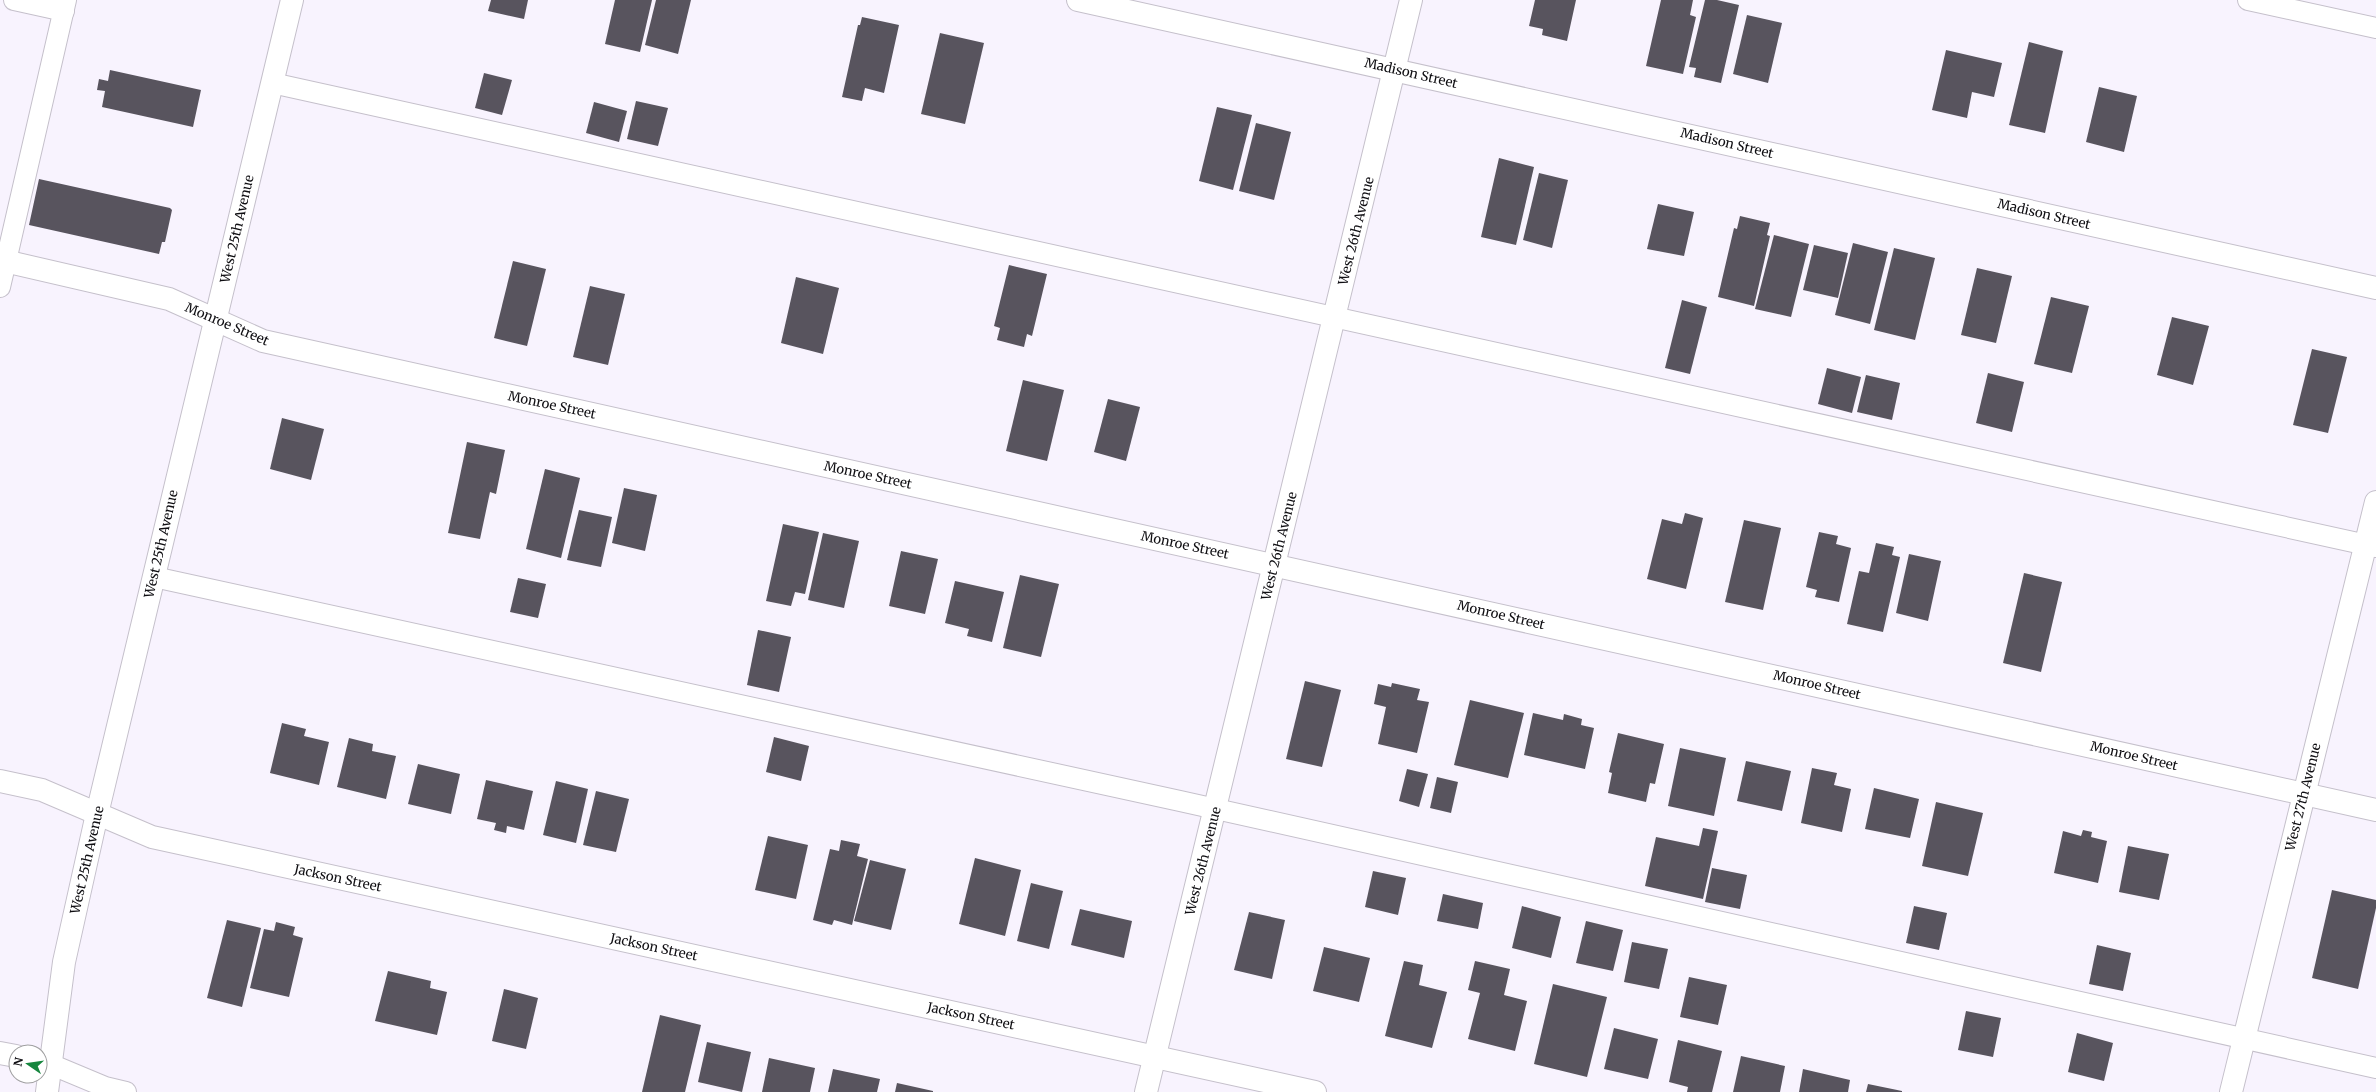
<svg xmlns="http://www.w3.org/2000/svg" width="2376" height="1092" font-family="Merriweather,serif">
  <rect width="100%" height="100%" fill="#f8f3fe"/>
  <g fill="#58545e">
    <path d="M491,0h37l-4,19 -36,-8z"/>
    <path d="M615,0h37l-12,52 -35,-8z"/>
    <path d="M656,0h35l-13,54 -33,-9z"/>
    <path d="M1535,0h41l-9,41 -25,-6 1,-6 -14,-3z"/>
    <path d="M1661,0h32l-3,15 6,2 -13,57 -37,-8z"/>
    <path d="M1705,0h12l22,5 -18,78 -27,-6 2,-9 -7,-1z"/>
    <path d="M1747,15l35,8 -14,60 -35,-9z"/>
    <path d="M862,17l37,8 -15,68 -19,-5 -3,13 -20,-4 16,-72h2z"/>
    <path d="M940,33l44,10 -19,81 -44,-10z"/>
    <path d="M2029,42l34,9 -18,82 -36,-8z"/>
    <path d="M1946,50l56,13 -8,34 -22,-5 -5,26 -35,-8z"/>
    <path d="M110,70l91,20 -8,37 -91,-20 3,-16 -8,-1 2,-11 9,2z"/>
    <path d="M484,73l28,7 -10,35 -27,-7z"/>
    <path d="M2099,87l38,9 -13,56 -38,-10z"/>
    <path d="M636,101l32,7 -10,38 -31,-7z"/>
    <path d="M594,102l33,9 -8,31 -33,-9z"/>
    <path d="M1217,107l35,8 -19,75 -34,-9z"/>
    <path d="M1256,123l35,9 -17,68 -35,-9z"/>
    <path d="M1499,158l35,9 -18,78 -35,-8z"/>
    <path d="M1539,173l29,7 -16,68 -29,-8z"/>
    <path d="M39,179l131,29 2,2 -7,32h-3l-3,12 -130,-29z"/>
    <path d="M1658,204l36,8 -10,44 -37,-7z"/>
    <path d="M1740,216l30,7 -3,12 3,1 -16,70 -36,-9 16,-69 3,1z"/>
    <path d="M1774,235l35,9 -18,73 -36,-8z"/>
    <path d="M1853,243l35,9 -18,72 -35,-9z"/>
    <path d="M1814,245l34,8 -10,45 -35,-8z"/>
    <path d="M1894,248l41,10 -20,82 -41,-10z"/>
    <path d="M513,261l33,8 -19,77 -33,-8z"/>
    <path d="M1009,265l38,9 -15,62 -5,-2 -3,13 -27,-7 3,-12 -6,-2z"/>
    <path d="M1977,268l35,8 -16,67 -35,-8z"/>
    <path d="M796,277l43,11 -16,66 -42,-11z"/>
    <path d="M590,286l35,8 -17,71 -35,-8z"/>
    <path d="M2051,297l38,9 -17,67 -38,-9z"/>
    <path d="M1682,300l25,7 -17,67 -25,-6z"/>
    <path d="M2172,317l37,9 -16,59 -36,-10z"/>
    <path d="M2312,349l35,8 -19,76 -35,-8z"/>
    <path d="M1827,368l34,9 -9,36 -34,-9z"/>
    <path d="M1988,373l36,9 -12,50 -36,-9z"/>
    <path d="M1866,375l34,8 -8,37 -35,-8z"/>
    <path d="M1023,380l41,10 -17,71 -41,-10z"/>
    <path d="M1108,399l32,8 -14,54 -32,-9z"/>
    <path d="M282,418l42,11 -13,51 -41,-11z"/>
    <path d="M467,442l38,8 -9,44 -6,-2 -10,47 -32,-6z"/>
    <path d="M545,469l35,9 -19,80 -35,-9z"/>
    <path d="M624,488l33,7 -12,56 -33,-8z"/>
    <path d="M579,510l33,7 -11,50 -34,-7z"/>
    <path d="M1685,513l18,5 -17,71 -39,-10 15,-60 20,5z"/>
    <path d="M1744,520l37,8 -18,82 -38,-8z"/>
    <path d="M783,524l36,8 -14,62 -10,-2 -4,14 -25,-5z"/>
    <path d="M1819,532l19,4 -2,8 15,4 -12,54 -24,-5 2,-7 -11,-3z"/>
    <path d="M823,533l36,8 -15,67 -36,-8z"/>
    <path d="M1876,543l18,4 -2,8 8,2 -17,75 -36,-8 12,-53 10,2z"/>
    <path d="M901,551l37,8 -13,55 -36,-8z"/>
    <path d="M1909,554l32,7 -13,60 -32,-8z"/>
    <path d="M2024,573l38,9 -21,90 -38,-9z"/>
    <path d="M1020,575l39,9 -18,73 -38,-9z"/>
    <path d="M518,578l28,6 -8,34 -28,-6z"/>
    <path d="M955,581l49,11 -12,50 -25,-6 2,-7 -24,-6z"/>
    <path d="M758,630l33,7 -12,55 -32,-7z"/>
    <path d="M1305,681l36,9 -19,77 -36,-8z"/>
    <path d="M1392,683l28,6 -3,11 12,2 -12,51 -39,-9 8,-37 -12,-3 4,-20 13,3z"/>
    <path d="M1470,700l54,13 -16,65 -54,-13z"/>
    <path d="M1533,713l30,7 1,-6 18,5 -1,6 13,3 -9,41 -61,-14z"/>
    <path d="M282,723l24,6 -2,7 25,6 -10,43 -49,-12z"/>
    <path d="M1618,733l46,11 -9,40 -5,-1 -4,19 -38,-9 4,-20 -3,-1z"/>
    <path d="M774,737l35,9 -8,35 -35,-9z"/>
    <path d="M349,738l24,6 -1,7 24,5 -10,43 -49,-12z"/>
    <path d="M1680,748l46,10 -12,58 -46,-10z"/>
    <path d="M1746,761l45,10 -9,40 -45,-10z"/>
    <path d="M418,764l42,10 -9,40 -43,-10z"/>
    <path d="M1812,768l25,5 -3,12 17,4 -9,43 -41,-9z"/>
    <path d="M1407,769l21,5 -9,33 -20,-6z"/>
    <path d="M1437,777l21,5 -7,31 -21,-5z"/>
    <path d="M486,780l47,11 -9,39 -17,-4 -1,7 -12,-3 2,-7 -19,-4z"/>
    <path d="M556,781l32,8 -12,54 -33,-8z"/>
    <path d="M1874,788l45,11 -9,39 -45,-9z"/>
    <path d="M596,791l33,8 -13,53 -33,-7z"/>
    <path d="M1936,802l47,11 -15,63 -46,-10z"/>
    <path d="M1703,828l15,3 -15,68 -58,-13 11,-49 43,9z"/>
    <path d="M2083,830l9,2 -1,5 16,4 -9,42 -44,-10 9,-42 18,5z"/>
    <path d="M768,836l40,9 -12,54 -41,-9z"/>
    <path d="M841,840l19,4 -3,12 11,3 -16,66 -18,-5 -2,5 -19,-5 17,-71 9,2z"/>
    <path d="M2128,846l41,8 -10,46 -40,-8z"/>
    <path d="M975,858l46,12 -16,66 -46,-12z"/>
    <path d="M870,860l36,9 -15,61 -37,-9z"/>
    <path d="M1712,868l35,7 -7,34 -35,-7z"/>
    <path d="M1373,871l33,7 -8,37 -33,-8z"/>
    <path d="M1031,883l32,8 -14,58 -32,-8z"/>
    <path d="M2332,890l44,10v8l-18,81 -46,-11z"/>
    <path d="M1443,894l40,9 -5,26 -41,-8z"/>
    <path d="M1522,906l39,11 -10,41 -39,-10z"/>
    <path d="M1914,906l33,7 -8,37 -33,-7z"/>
    <path d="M1080,909l52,12 -8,37 -53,-13z"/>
    <path d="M1249,912l36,8 -13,59 -38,-9z"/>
    <path d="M227,920l34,8 -19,79 -35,-9z"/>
    <path d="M1586,921l37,9 -10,41 -37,-8z"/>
    <path d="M276,922l19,5 -2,8 10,3 -14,59 -39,-9 14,-59 10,2z"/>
    <path d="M1632,942l36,7 -9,40 -35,-7z"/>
    <path d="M2097,945l34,8 -8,38 -34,-7z"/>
    <path d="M1324,947l46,11 -11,44 -46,-11z"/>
    <path d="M1404,961l19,4 -4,20 28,7 -15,56 -47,-12z"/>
    <path d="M1475,961l35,8 -6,26 23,6 -12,50 -47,-12 12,-46 -12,-3z"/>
    <path d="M388,971l43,10 -1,7 17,4 -10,43 -62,-14z"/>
    <path d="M1689,977l38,8 -9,40 -38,-8z"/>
    <path d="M1553,984l54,13 -20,80 -53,-13z"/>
    <path d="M504,989l34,9 -12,51 -34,-8z"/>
    <path d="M1966,1011l35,7 -8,39 -35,-7z"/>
    <path d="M660,1015l41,10 -16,67h-43z"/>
    <path d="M1614,1028l44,11 -10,40 -44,-10z"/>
    <path d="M2077,1033l36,10 -9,38 -36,-9z"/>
    <path d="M1678,1040l44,11 -10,41h-25l1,-5 -19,-5z"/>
    <path d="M707,1042l44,10 -9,40 -44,-10z"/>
    <path d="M1741,1056l44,10 -5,26h-47z"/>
    <path d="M769,1058l46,10 -5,24h-48z"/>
    <path d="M833,1069l47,10 -3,13h-49z"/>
    <path d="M1803,1069l47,11 -2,12h-49z"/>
    <path d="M897,1083l36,8v1h-38z"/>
    <path d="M1868,1084l34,7v1h-36z"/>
  </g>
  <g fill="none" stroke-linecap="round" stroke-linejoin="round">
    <g stroke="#c5c0cb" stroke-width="22">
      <g id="service">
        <path d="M14,0l50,11"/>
        <path d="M2248,0l128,28"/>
        <path d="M272,83l2104,464"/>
        <path d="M0,287l66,-287"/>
        <path d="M154,577l1026,224 1196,267"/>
        <path d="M50,1064l55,23 21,5"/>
      </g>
    </g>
    <g stroke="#c5c0cb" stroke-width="24">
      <g id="minor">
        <path d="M1078,0l1298,288"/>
        <path d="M0,260l169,39 94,42 2113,469"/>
        <path d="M0,781l42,9 110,47 1163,255"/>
        <path d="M0,1053l16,3"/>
        <path d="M1146,1092l265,-1092"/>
        <path d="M2231,1092l145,-590"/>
      </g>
    </g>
    <g stroke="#c5c0cb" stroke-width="24">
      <path id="tertiary" d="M47,1092l17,-130 33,-148 195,-814"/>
    </g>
    <use href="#service" stroke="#fff" stroke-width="20"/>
    <use href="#minor" stroke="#fff" stroke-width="22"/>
    <use href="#tertiary" stroke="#fff" stroke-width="22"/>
  </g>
  <g text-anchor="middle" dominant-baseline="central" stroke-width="4" stroke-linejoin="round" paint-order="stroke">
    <g font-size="13" fill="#0f0e12" stroke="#fff">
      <text transform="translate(1411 73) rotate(13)">Madison Street</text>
      <text transform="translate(1727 143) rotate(13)">Madison Street</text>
      <text transform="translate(2044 214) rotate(13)">Madison Street</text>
      <text transform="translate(237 229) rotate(-77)">West 25th Avenue</text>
      <text transform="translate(1356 231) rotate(-76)">West 26th Avenue</text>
      <text transform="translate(227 324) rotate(23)">Monroe Street</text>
      <text transform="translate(552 405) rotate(12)">Monroe Street</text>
      <text transform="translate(868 475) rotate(12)">Monroe Street</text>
      <text transform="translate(161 544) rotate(-77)">West 25th Avenue</text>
      <text transform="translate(1185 545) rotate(12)">Monroe Street</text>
      <text transform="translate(1279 546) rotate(-76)">West 26th Avenue</text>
      <text transform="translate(1501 615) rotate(13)">Monroe Street</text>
      <text transform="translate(1817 685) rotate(13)">Monroe Street</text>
      <text transform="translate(2134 756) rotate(13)">Monroe Street</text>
      <text transform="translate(2303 797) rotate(-76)">West 27th Avenue</text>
      <text transform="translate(87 860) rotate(-77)">West 25th Avenue</text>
      <text transform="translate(1203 861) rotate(-76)">West 26th Avenue</text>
      <text transform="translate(338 878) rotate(12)">Jackson Street</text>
      <text transform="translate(654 947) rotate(12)">Jackson Street</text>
      <text transform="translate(971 1016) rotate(12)">Jackson Street</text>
    </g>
  </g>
  <g transform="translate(28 1064) rotate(283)"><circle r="19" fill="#ffffff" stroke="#9f9fa0"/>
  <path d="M0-3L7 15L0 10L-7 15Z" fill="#16863e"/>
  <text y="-6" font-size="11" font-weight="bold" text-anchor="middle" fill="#0f0e12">N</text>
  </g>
</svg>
